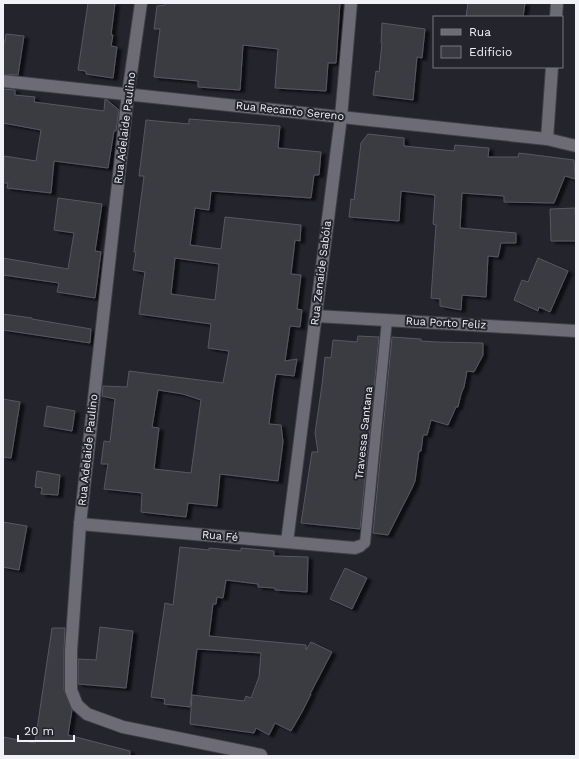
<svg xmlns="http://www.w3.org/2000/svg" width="579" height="759" font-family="'Work Sans',sans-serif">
  <defs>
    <filter id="shadow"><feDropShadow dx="4.5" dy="2.5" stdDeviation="1" flood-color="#0009"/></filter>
  </defs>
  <rect width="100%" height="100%" fill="#24242d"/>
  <g fill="#3a3a43" stroke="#585762" fill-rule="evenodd" filter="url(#shadow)">
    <path d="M88,3h27l-4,32h2l-2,11 6,1 -4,31 -27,-4v-3l-8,-1z"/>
    <path d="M165,3h175l-4,60h-8l-2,28 -51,-3 3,-39 -35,-4 -3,45 -42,-3v-6l-44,-4 6,-48h-6l3,-23 8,-1z"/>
    <path d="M468,3h57l-2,14h-57z"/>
    <path d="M382,23l43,6 -3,29 -5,-1 -4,43 -40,-5 3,-24 3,1 3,-29h-1z"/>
    <path d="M6,34l18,2 -6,39 -15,-1v-32h2z"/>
    <path d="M3,89l12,1v5l20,2 -1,5 70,9 1,-12 2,1 12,10 -3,21h-2l-6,37 -54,-7 -3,32 -44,-5 1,-5h-5l1,-27 32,5 5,-31 -38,-7z"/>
    <path d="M189,119l91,7 -2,22 43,4 -2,23h-5l-3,23 -100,-7 -2,19 -14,-2 -5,37 31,4 4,-32 76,8 -1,16 -5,-1 -4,34 10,1 -4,34 5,1 -2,17 -10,-1 -5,35 12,-2 -3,17 -18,-2 -3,18 -4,32 12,1 2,17 -5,39 -58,-7 -3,32 -29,-3 -2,14 -45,-5 1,-19 -38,-4 4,-25h-7l3,-23 6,1 5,-43 -13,-3 1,-10 24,1 2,-16 94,12 6,-32 -21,-3 3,-24 -72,-10 6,-42 -12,-2 3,-18h-2l10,-76h-5l7,-56 43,4zM175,258l44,6 -4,36 -44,-6zM158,390l25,4 18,6 -10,73 -37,-4 5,-41 -7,-1z"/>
    <path d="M368,134l36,4v8l50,5 1,-6 34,3 -1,9h30l1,-4 55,7 1,19 -10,-3 -11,27 -50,-1v-6l-42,-3 -2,35 56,5v10h-15l-3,14 -10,-1 -2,41 -24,-2 -1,15 -21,-4v-7l-9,-1 5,-73 -3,-1 2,-29 -34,-4 -2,30 -50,-4 2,-18 3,1 7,-57z"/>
    <path d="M58,198l44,6 -7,47 6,1 -6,46 -38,-6 2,-9 -56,-8v-17l65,11 6,-36 -20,-3z"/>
    <path d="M575,208l1,33h-25l-1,-32z"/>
    <path d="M538,258l30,13 -18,41 -11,-5 -1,4 -24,-11 8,-20 6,2z"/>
    <path d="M3,314l29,4v1l59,10 -1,14 -87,-13z"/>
    <path d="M358,336l21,1 -19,192 -59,-6 11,-71h6l-3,-19 7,-48 3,-28 6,1 2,-18 24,2z"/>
    <path d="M392,337l29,2v2l16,1 46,1v12l-9,17 -7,-1 -3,16 -3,7 -3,13h-2l-8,18 -17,-5 -4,15h-4l-2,16h-2l-4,30 -3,7 -24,47 -15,-2z"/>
    <path d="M3,399l17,3 -9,56 -8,-1z"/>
    <path d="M47,406l28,5 -3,20 -28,-5z"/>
    <path d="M37,471l23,4 -2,20 -17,-1 1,-6 -7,-1z"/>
    <path d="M3,522l24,4 -8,44 -16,-3z"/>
    <path d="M180,547l29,3v-2l32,3v-3l33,3v5l34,1 -1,35 -32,-2v-2l-17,-1v-3l-32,-4 -3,18 -6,-1 -1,7h-3l-4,32 97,9v5l5,-8 21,10 -22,42h1l-9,18 -11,19 -16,-8 -6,12 -13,-7 -2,5 -64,-9 2,-29 52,6 2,-5 5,2 8,-21 2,-24 -64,-4 -7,58 -26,-3 1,-5 -14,-2 14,-94 8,2z"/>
    <path d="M345,568l22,10 -15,31 -22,-10z"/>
    <path d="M100,627l33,4 -7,57 -48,-4v-25l18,1z"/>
    <path d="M52,628h13l-1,23v39l8,20 -4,25 62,16v5h-127v-19l32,6z"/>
  </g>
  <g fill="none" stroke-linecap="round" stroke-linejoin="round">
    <g stroke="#403f47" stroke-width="12">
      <path id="service" d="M360,546l5,-3 22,-223"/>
    </g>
    <g stroke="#403f47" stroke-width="14">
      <g id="minor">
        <path d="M141,3l-13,91 -48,430 -9,127v39l6,15 10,9 36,13 138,28"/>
        <path d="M556,17l1,-14"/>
        <path d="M3,81l544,58 29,7"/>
        <path d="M547,139l5,-72"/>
        <path d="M316,316l260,15"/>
        <path d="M80,524l275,24 5,-2"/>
        <path d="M287,542l54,-425 10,-114"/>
      </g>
    </g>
    <use href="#service" stroke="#6c6b76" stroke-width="10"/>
    <use href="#minor" stroke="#6c6b76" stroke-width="12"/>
  </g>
  <g text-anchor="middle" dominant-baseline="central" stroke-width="4" stroke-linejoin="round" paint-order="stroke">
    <g font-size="11" fill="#f1f1f7" stroke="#24242d">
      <text transform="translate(290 111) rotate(6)">Rua Recanto Sereno</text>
      <text transform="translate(125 128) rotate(-83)">Rua Adelaide Paulino</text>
      <text transform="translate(321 273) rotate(-83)">Rua Zenaide Sabóia</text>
      <text transform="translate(446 323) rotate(3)">Rua Porto Feliz</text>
      <text transform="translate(364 433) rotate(-84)">Travessa Santana</text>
      <text transform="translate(88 450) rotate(-84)">Rua Adelaide Paulino</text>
      <text transform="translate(220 536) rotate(5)">Rua Fé</text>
    </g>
  </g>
  <rect width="579" height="759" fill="none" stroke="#f1f1f7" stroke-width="8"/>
  <rect x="433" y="16" width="130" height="52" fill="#24242d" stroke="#76767e"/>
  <rect x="441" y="29" width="20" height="6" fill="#6c6b76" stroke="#76767e"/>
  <text x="469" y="36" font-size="12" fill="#f1f1f7">Rua</text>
  <rect x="441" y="46" width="20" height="12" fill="#3a3a43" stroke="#76767e"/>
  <text x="469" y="56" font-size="12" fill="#f1f1f7">Edifício</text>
  <path d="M18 735v6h56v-6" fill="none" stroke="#f1f1f7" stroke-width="2"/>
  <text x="24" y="735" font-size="12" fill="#f1f1f7" stroke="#24242d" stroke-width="3" paint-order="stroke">20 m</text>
</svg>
